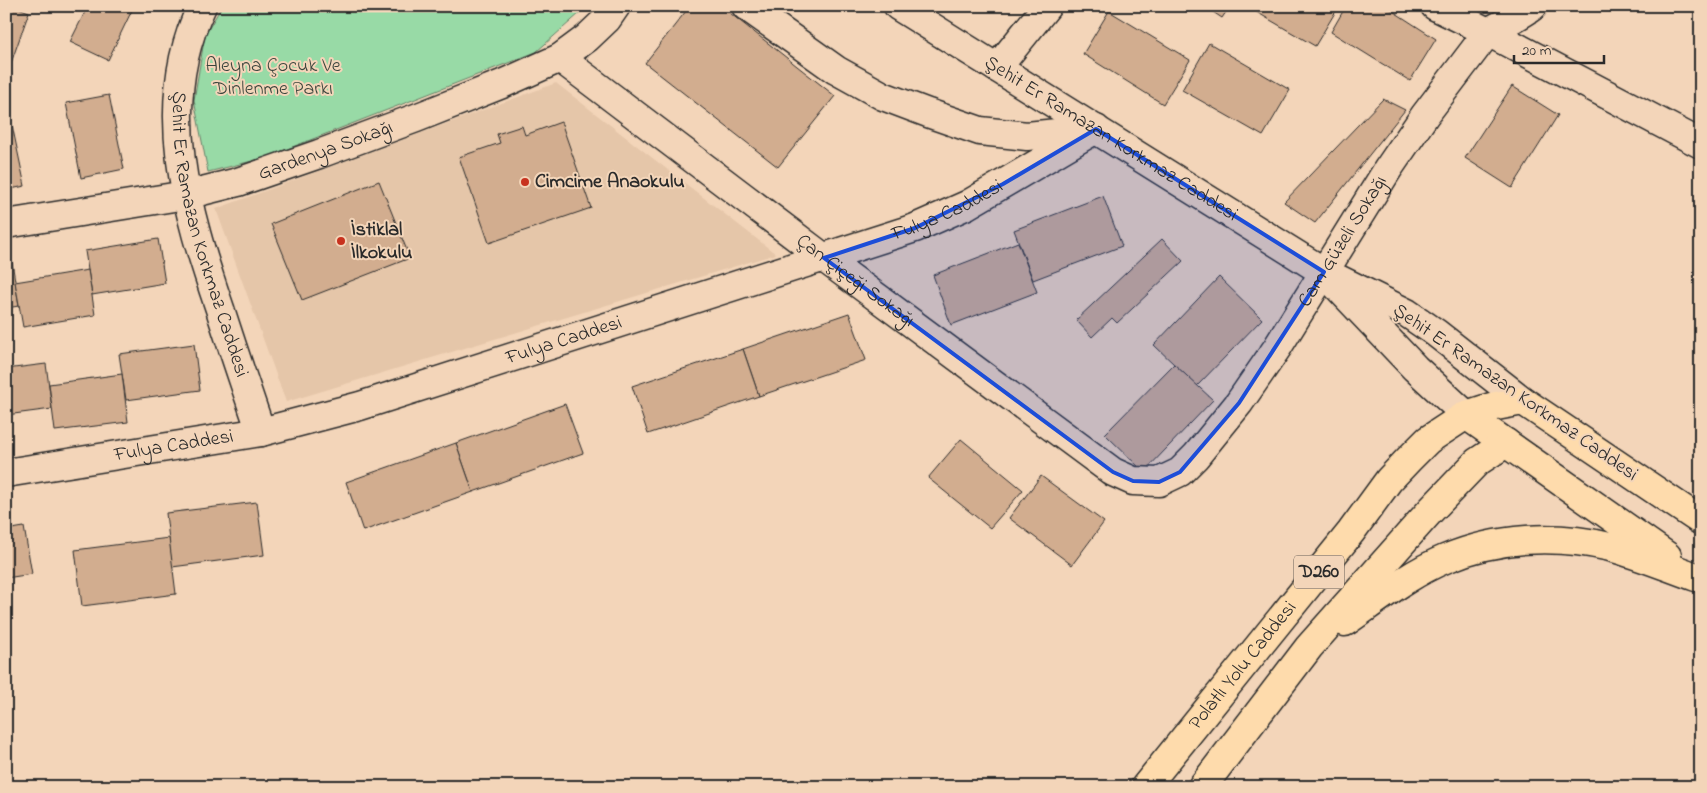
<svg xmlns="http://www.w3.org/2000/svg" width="1707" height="793" font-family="'Indie Flower',sans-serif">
  <rect width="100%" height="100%" fill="#f3d5b9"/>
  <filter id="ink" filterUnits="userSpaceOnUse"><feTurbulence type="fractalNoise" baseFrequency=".02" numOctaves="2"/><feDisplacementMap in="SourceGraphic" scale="10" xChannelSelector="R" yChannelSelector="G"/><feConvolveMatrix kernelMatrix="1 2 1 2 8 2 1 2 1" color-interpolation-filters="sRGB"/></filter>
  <g filter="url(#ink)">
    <path fill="#e5c6a9" d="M556,83l220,171 -490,148 -70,-193z"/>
    <path fill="#98daa6" stroke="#628268" d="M222,6h363l-5,7 -44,39 -272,106 -56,14 -14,-72 11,-65z"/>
    <g fill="#d2ad8f" stroke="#2b2b2b">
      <path d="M6,6h7l16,6 -23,65z"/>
      <path d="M88,6h46l-26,54 -38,-18z"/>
      <path d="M690,6h31l114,90 -57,71 -133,-104z"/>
      <path d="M1204,6h26l-8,12z"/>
      <path d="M1246,6h93l-24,40z"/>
      <path d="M1346,6h39l51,33 -26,42 -79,-49z"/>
      <path d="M1109,11l81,49 -27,44 -80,-50z"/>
      <path d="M1209,43l81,47 -27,46 -81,-46z"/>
      <path d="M1512,86l46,29 -46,73 -47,-30z"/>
      <path d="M109,95l15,74 -43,9 -15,-75z"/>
      <path d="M1383,99l22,11 -90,113 -31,-21z"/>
      <path d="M9,111l16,75 -19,4v-78z"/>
      <path d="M561,122l30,86 -102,35 -30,-86 41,-14 -3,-9 25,-8 3,9z"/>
      <path d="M379,181l31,77 -108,42 -31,-76z"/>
      <path d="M1103,196l19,50 -89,34 -19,-50z"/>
      <path d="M158,239l7,44 -73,12 -7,-44z"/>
      <path d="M1162,239l21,22 -66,62 -5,-5 -20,19 -16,-17z"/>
      <path d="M1018,242l19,50 -86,33 -18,-50z"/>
      <path d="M12,262l7,44 -13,2v-45z"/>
      <path d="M88,270l7,45 -72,12 -8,-45z"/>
      <path d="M1219,277l43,42 -65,67 -43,-41z"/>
      <path d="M849,313l17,47 -107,36 -16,-47z"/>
      <path d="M194,344l6,46 -74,10 -7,-46z"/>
      <path d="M743,349l16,47 -111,38 -16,-48z"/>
      <path d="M46,364l6,45 -46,6v-46z"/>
      <path d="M1174,364l39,36 -69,72 -39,-38z"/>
      <path d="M122,374l6,48 -73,9 -6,-47z"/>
      <path d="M565,404l18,49 -110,39 -17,-49z"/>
      <path d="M961,439l62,51 -33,38 -62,-50z"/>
      <path d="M456,443l17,49 -110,39 -17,-49z"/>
      <path d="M1041,476l63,46 -32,43 -63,-47z"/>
      <path d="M257,502l7,53 -92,12 -6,-54z"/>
      <path d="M24,527l8,47 -26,4v-48z"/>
      <path d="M169,538l7,56 -94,12 -7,-56z"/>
    </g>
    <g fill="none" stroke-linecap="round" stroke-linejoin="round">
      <g stroke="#2b2b2b" stroke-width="31">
        <g id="minor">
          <path id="s1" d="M202,6c-48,98 -15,207 18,303 13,41 27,82 41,123"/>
          <path d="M746,6l90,64 47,26 45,17 52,18 47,5 60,-6"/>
          <path id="s2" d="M898,6l426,266 83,41 29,20 87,68"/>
          <path d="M1435,6l53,26 213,112"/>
          <path id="s3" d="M560,58l264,200 289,214 20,9 26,1 21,-10 16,-16 43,-53 38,-55 111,-179 37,-54 63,-83c15,-9 31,-15 45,-26"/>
          <path d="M997,68l50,-62"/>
          <path id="s4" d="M6,224l180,-29 52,-13 81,-28 97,-36 86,-34 58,-26 27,-20 20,-19 9,-13"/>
          <path d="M1337,286l78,82 51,47"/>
          <path id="s5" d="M6,473l255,-41 99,-26 555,-178 52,-23 129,-76"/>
        </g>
      </g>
      <g stroke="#2b2b2b" stroke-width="31">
        <g id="major">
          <path d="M1466,415l201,141"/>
          <path d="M1345,622c32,-22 64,-48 100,-63 52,-22 110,-25 165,-12 29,8 58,20 86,30"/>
          <path id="s6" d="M1145,787l206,-255 38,-52 20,-21 19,-19 38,-25 25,-8 32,-6 178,120"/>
          <path d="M1202,787l107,-140 122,-137 46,-48 29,-19"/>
        </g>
      </g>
      <use href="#minor" stroke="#f3d5b9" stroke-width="28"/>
      <use href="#major" stroke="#fedbac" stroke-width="28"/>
    </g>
  </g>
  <path fill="#1d4ed8" fill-opacity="0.2" stroke="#1d4ed8" stroke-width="4" stroke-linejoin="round" d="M1096,129l228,143 -85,131 -59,69 -21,10 -26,-1 -20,-9 -289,-214 91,-30 88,-44z"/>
  <g fill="#c8321e" stroke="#f3d5b9" stroke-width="2">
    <circle cx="525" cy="182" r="5"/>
    <circle cx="341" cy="241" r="5"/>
  </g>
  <g text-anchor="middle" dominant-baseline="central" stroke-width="4" stroke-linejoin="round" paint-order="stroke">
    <rect fill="#f3d5b9" stroke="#675e56" stroke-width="1" x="1294" y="555.5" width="50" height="33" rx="4"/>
    <g font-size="19" font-weight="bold" fill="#2b2b2b">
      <text x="1319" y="572">D260</text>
    </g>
    <g font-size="20" fill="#3b453d" stroke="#f3d5b9">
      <text x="273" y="66">Aleyna Çocuk Ve<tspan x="273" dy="23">Dinlenme Parkı</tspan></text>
    </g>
    <g font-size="20" fill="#2b2b2b" stroke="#f3d5b9">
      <text stroke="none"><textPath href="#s2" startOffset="251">Şehit Er Ramazan Korkmaz Caddesi</textPath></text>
      <text stroke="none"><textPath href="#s4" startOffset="329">Gardenya Sokağı</textPath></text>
      <text stroke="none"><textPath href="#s5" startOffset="980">Fulya Caddesi</textPath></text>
      <text stroke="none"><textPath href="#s1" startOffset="236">Şehit Er Ramazan Korkmaz Caddesi</textPath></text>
      <text stroke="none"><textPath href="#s3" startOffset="1045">Cam Güzeli Sokağı</textPath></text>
      <text stroke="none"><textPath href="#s3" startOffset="370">Çan Çiçeği Sokağı</textPath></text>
      <text stroke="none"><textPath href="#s5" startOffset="575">Fulya Caddesi</textPath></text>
      <text transform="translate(1515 393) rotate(35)">Şehit Er Ramazan Korkmaz Caddesi</text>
      <text stroke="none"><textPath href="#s5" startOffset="170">Fulya Caddesi</textPath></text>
      <text stroke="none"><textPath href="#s6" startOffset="156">Polatlı Yolu Caddesi</textPath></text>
    </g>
    <g font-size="20" font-weight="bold" fill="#2b2b2b" stroke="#f3d5b9" text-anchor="start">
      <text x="535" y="182">Cimcime Anaokulu</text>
      <text x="351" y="230">İstiklal<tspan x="351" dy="23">İlkokulu</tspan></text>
    </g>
  </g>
  <rect width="1707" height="793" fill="none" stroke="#f3d5b9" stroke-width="25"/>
  <rect x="12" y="12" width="1682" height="768" fill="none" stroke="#2b2b2b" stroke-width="2" filter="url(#ink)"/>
  <path d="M1514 55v8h90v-8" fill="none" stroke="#2b2b2b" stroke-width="2.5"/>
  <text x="1522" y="55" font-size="15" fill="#2b2b2b" stroke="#f3d5b9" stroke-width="4" paint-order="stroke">20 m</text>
</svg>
